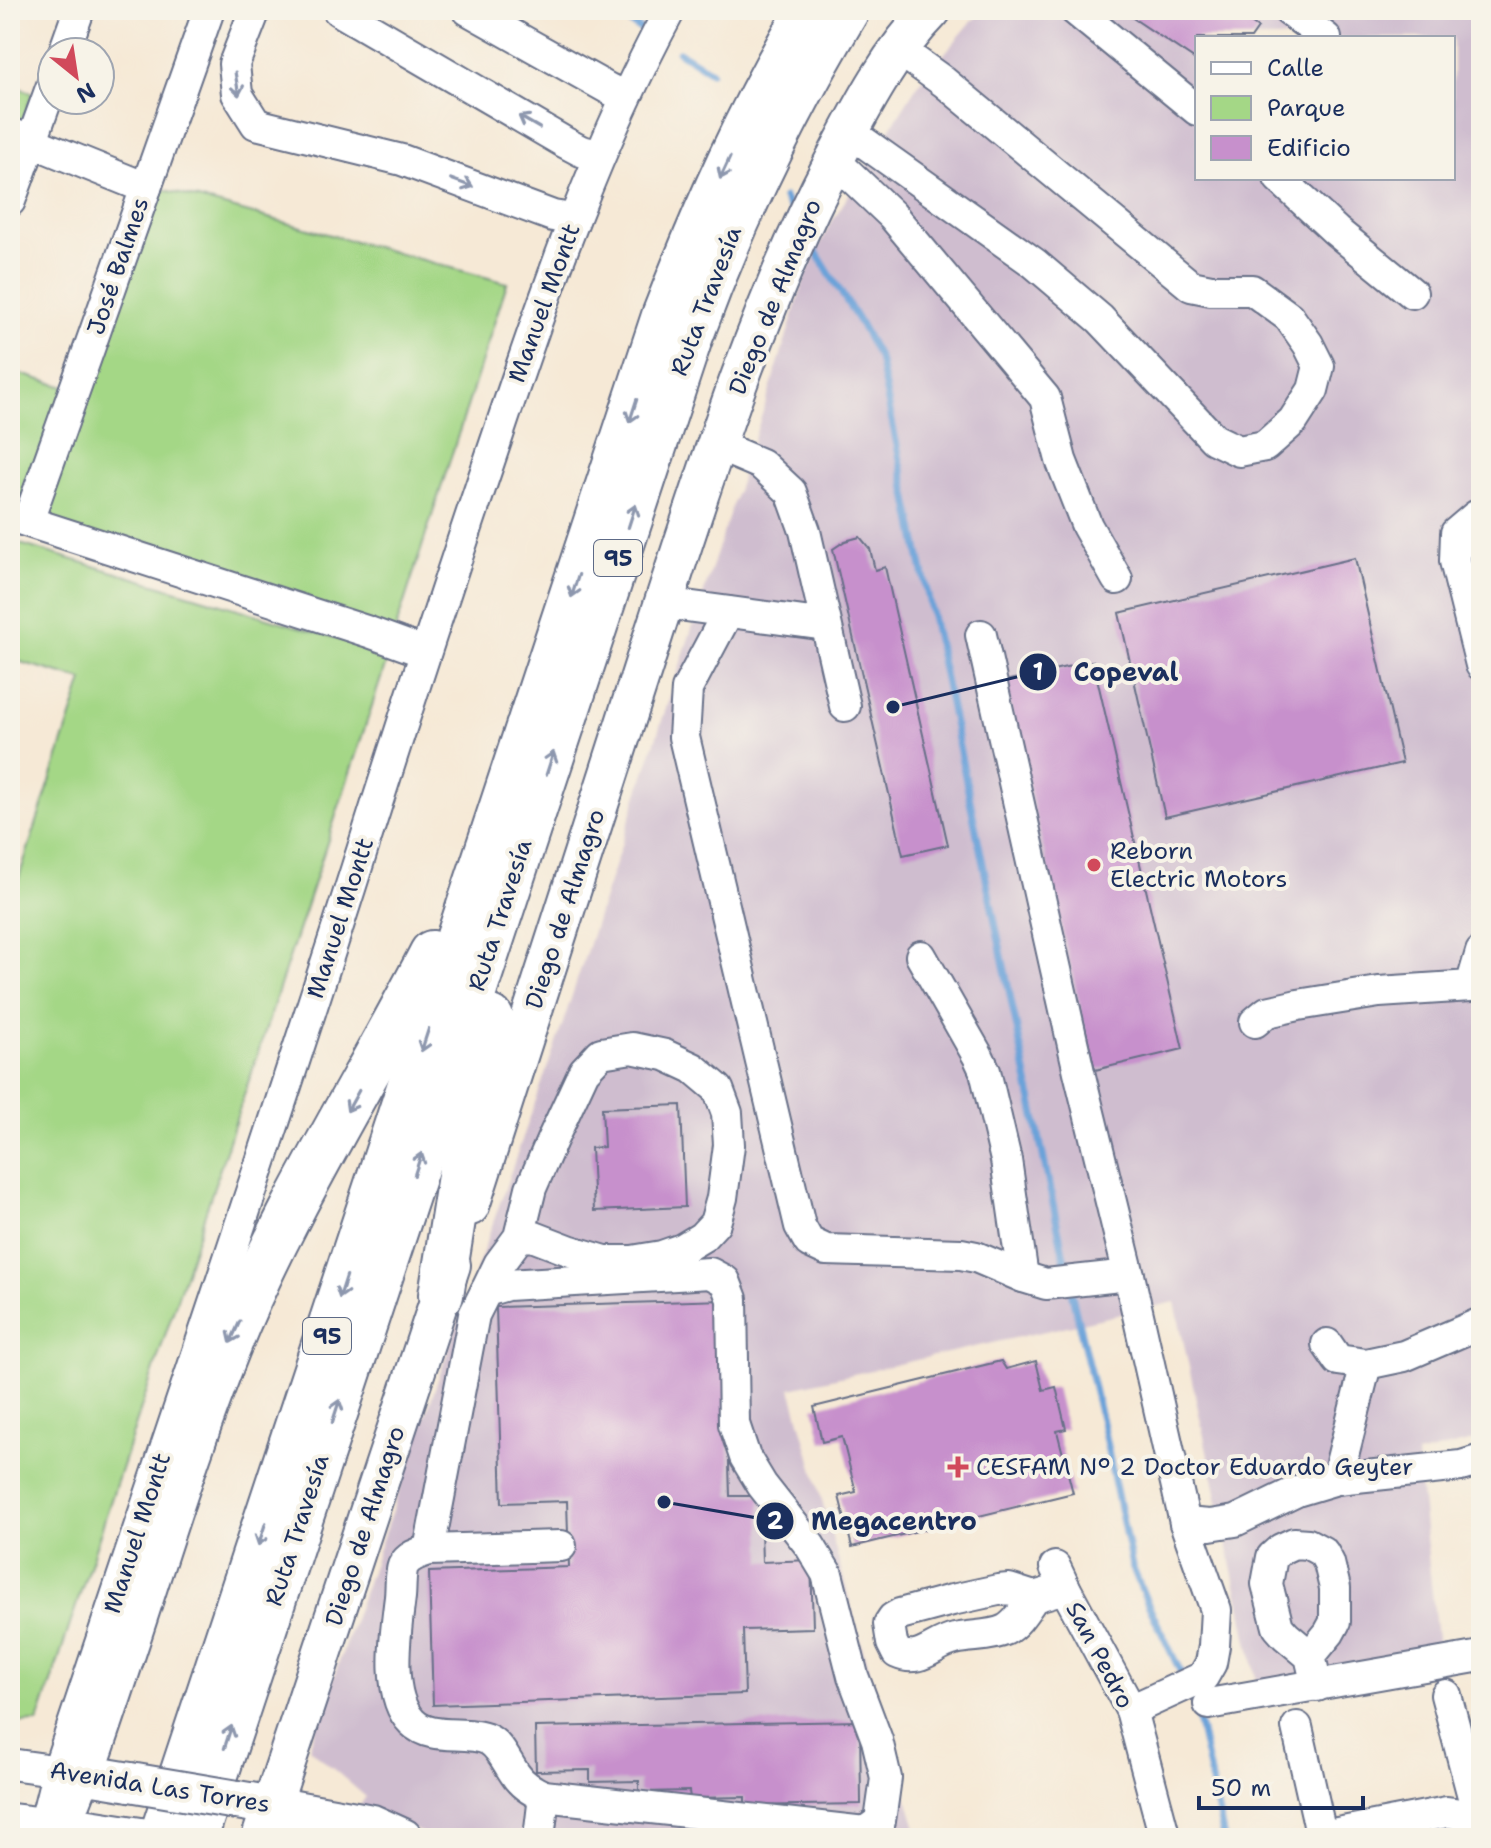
<svg xmlns="http://www.w3.org/2000/svg" width="1491" height="1848" font-family="'Shantell Sans',sans-serif">
  <rect width="100%" height="100%" fill="#f7f3e8"/>
  <filter id="ink" filterUnits="userSpaceOnUse"><feTurbulence type="fractalNoise" baseFrequency=".0125" numOctaves="2"/><feDisplacementMap in="SourceGraphic" scale="16" xChannelSelector="R" yChannelSelector="G"/><feConvolveMatrix kernelMatrix="1 2 1 2 8 2 1 2 1" color-interpolation-filters="sRGB"/></filter>
  <filter id="wash" filterUnits="userSpaceOnUse"><feTurbulence type="fractalNoise" baseFrequency=".006" numOctaves="4" result="noise"/><feDisplacementMap in="SourceGraphic" scale="32" xChannelSelector="R" yChannelSelector="G"/><feGaussianBlur stdDeviation="1.8" result="paint"/><feColorMatrix in="noise" values="0 0 0 0 0 0 0 0 0 0 0 0 0 0 0 0 0 1.4 0 .05"/><feComposite in="paint" operator="in"/></filter>
  <g filter="url(#wash)">
    <rect width="100%" height="100%" fill="#f6e9d6"/>
    <path fill="#cfbdcf" fill-rule="evenodd" d="M984,10h497v1429l-64,16 21,192 -180,40 -83,-385 -384,86 79,287 49,163h-487l-23,-11 -53,-18 10,-12 -57,-49 254,-725 207,-633 34,-110 24,-52 89,-142 56,-66zM1197,38h256v140h-256z"/>
    <g fill="#a4d786" stroke="#608372" stroke-width="2">
      <path d="M10,84l22,9 -22,66z"/>
      <path d="M158,188l349,95 -114,354 -353,-107z"/>
      <path d="M10,371l55,16 -46,117 -9,-3z"/>
      <path d="M10,541l379,113 -351,1068 -28,1v-818l73,-225 -73,-21z"/>
    </g>
    <g fill="none" stroke-linecap="round" stroke-linejoin="round">
      <g stroke="#6ba2d9" stroke-width="7">
        <path d="M609,10l36,22"/>
        <path d="M679,52l32,20"/>
        <path d="M784,198l8,14"/>
        <path d="M813,247l48,78 18,33 187,909"/>
        <path d="M1071,1291l31,131 30,144 14,34 38,79"/>
        <path d="M1190,1690l3,6 31,142"/>
      </g>
    </g>
    <g id="blocks">
      <g fill="#c790cc">
        <path d="M1121,10h111l26,18 -7,10h-54v23z"/>
        <path d="M860,537l10,12 5,21 10,-3 63,278 -45,10 -70,-306 12,-8z"/>
        <path d="M1355,558l47,205 -237,54 -46,-204z"/>
        <path d="M1093,661l90,388 -88,21 -90,-389z"/>
        <path d="M681,1105l4,102 -91,4 -3,-63 13,-1 -2,-39z"/>
        <path d="M724,1300l6,196h30l2,66 49,-2 2,68 -70,2 2,64 -312,11 -4,-133 140,-5 -2,-66 -65,2 -6,-196z"/>
        <path d="M1001,1361l5,8 30,-8 7,29 13,-3 10,42 -9,2 16,62 -221,54 -13,-51 17,-4 -14,-55 -20,5 -8,-35z"/>
        <path d="M860,1721l1,83 -116,2v-9l-55,1 -1,-7 -50,1v-11l-49,1v-12l-54,1 -1,-44z"/>
      </g>
    </g>
  </g>
  <g filter="url(#ink)">
    <use href="#blocks" fill-opacity="0" stroke="#687088" stroke-width="2"/>
    <g fill="none" stroke-linecap="round" stroke-linejoin="round">
      <g stroke="#687088" stroke-width="34">
        <g id="minor">
          <path d="M255,10l-21,54 3,30 19,30 146,36 151,56 20,3"/>
          <path d="M338,10l226,132 17,9 18,4"/>
          <path d="M468,10l141,79 17,8"/>
          <path d="M1075,10l122,100"/>
          <path d="M1288,10l38,28"/>
          <path d="M64,52l15,-42"/>
          <path d="M848,131l186,132 66,56 114,120 25,12 26,-5 28,-25 20,-31 6,-24 -11,-22 -19,-27 -37,-27h-41l-20,-4 -247,-204 -46,-33"/>
          <path d="M10,133l136,55"/>
          <path d="M834,160l58,55 153,183 16,62 26,66 30,53"/>
          <path d="M1279,178l57,53 76,62"/>
          <path d="M10,201l42,-116"/>
          <path d="M716,445l45,19 30,28 14,39 40,175"/>
          <path d="M1481,515l-5,1 -20,17 -1,28 26,104"/>
          <path d="M10,516l359,116 55,20"/>
          <path d="M28,521l181,-511"/>
          <path d="M664,603l162,22"/>
          <path d="M728,612l-41,77 -3,48 116,489 9,16 17,8 135,4 15,3 47,20 23,7 83,-9 -50,-203 -98,-437"/>
          <path d="M921,956l57,100 7,15 21,89 17,117"/>
          <path d="M1255,1022l12,-10 31,-7 81,-13 92,-6 10,-34"/>
          <path d="M1129,1275l56,248 31,87 -2,36 -3,17 -8,14 -72,33"/>
          <path d="M486,1291l13,-27 20,-27 13,-1 39,15 34,10h27l30,-5 20,-7 20,-12 13,-14 7,-25 7,-53 -2,-32 -9,-24 -25,-21 -28,-13 -33,-7 -31,5 -17,18 -32,69 -21,48 -12,49"/>
          <path d="M1327,1344l11,16 28,4 38,-8 77,-33"/>
          <path d="M1337,1479l29,-115"/>
          <path d="M1185,1523l25,2 25,-4 62,-30 40,-12 124,-13 20,-6"/>
          <path d="M429,1550l45,-235 12,-24 21,-6 203,-12 15,8 7,18 2,125 11,33 17,28 48,61 17,28 26,102 24,64 9,38 -6,43 -15,11 -321,-36c-12,-5 -22,-11 -29,-22 -8,-11 -14,-27 -26,-34 -23,-11 -57,2 -77,-18 -27,-27 -16,-91 -12,-125 1,-9 0,-23 3,-31 5,-10 16,-13 26,-16l132,-4"/>
          <path d="M1055,1567l10,21 66,122 34,128"/>
          <path d="M1034,1597c-8,11 -17,27 -29,33 -15,7 -34,5 -50,9 -23,5 -33,25 -58,14l-5,-10 -3,-19 4,-6 7,-4 52,-14 46,-10 11,-1 25,8 31,-9"/>
          <path d="M1310,1656l19,-23 6,-11v-34l-6,-25 -6,-11 -15,-8 -14,-1 -13,6 -9,8 -5,27 11,43 8,9 24,20 7,30"/>
          <path d="M1446,1695l34,128"/>
          <path d="M1209,1704l272,-48"/>
          <path d="M1297,1727l25,111"/>
          <path d="M10,1764l65,9"/>
          <path d="M10,1819l53,6"/>
          <path d="M1322,1836l125,-24 14,2 20,10"/>
          <path d="M41,1838l17,-68c101,-305 206,-609 303,-916 44,-140 90,-280 137,-419 49,-147 98,-288 172,-425"/>
          <path d="M539,1838l5,-42"/>
        </g>
      </g>
      <g stroke="#687088" stroke-width="42">
        <g id="major">
          <path d="M470,1206c61,-191 123,-382 184,-573 52,-160 102,-322 180,-472 28,-54 55,-107 98,-151"/>
          <path d="M250,1802l122,22 31,14"/>
          <path d="M63,1825l84,13"/>
          <path d="M57,1838l25,-64 48,8"/>
          <path d="M261,1838l190,-573"/>
        </g>
      </g>
      <g stroke="#687088" stroke-width="48">
        <g id="highway">
          <path d="M441,1295l23,-144 27,-133"/>
          <path d="M82,1774c51,-142 91,-289 147,-429 55,-136 136,-262 203,-392"/>
          <path d="M161,1838l503,-1522c41,-106 86,-208 145,-306"/>
          <path d="M195,1838l495,-1500c42,-115 94,-223 157,-328"/>
        </g>
      </g>
      <use href="#minor" stroke="#fff" stroke-width="30"/>
      <use href="#major" stroke="#fff" stroke-width="38"/>
      <use href="#highway" stroke="#fff" stroke-width="44"/>
      <g stroke="#687088" stroke-width="42" stroke-linecap="butt">
        <path id="major-bridge" d="M130,1782l119,20"/>
      </g>
      <use href="#major-bridge" stroke="#fff" stroke-width="38"/>
    </g>
    <defs><path id="oneway-shaft" d="M-6 0H5M1.5-3L5.5 0L1.5 3" fill="none" stroke-width="1.6" stroke-linecap="round" stroke-linejoin="round" transform="scale(2)"/></defs>
    <g stroke="#8d97ae">
      <use href="#oneway-shaft" transform="translate(237 84) rotate(81)"/>
      <use href="#oneway-shaft" transform="translate(529 122) rotate(-150)"/>
      <use href="#oneway-shaft" transform="translate(725 168) rotate(115)"/>
      <use href="#oneway-shaft" transform="translate(462 183) rotate(20)"/>
      <use href="#oneway-shaft" transform="translate(633 411) rotate(108)"/>
      <use href="#oneway-shaft" transform="translate(632 516) rotate(-72)"/>
      <use href="#oneway-shaft" transform="translate(575 586) rotate(108)"/>
      <use href="#oneway-shaft" transform="translate(550 763) rotate(-72)"/>
      <use href="#oneway-shaft" transform="translate(425 1040) rotate(108)"/>
      <use href="#oneway-shaft" transform="translate(353 1101) rotate(119)"/>
      <use href="#oneway-shaft" transform="translate(418 1164) rotate(-72)"/>
      <use href="#oneway-shaft" transform="translate(343 1287) rotate(108)"/>
      <use href="#oneway-shaft" transform="translate(235 1332) rotate(114)"/>
      <use href="#oneway-shaft" transform="translate(336 1411) rotate(-72)"/>
      <use href="#oneway-shaft" transform="translate(262 1534) rotate(108)"/>
      <use href="#oneway-shaft" transform="translate(228 1737) rotate(-72)"/>
    </g>
  </g>
  <g fill="#d1495b" stroke="#f7f3e8" stroke-width="3">
    <circle cx="1094" cy="865" r="8"/>
    <path d="M954 1455h8v8h8v8h-8v8h-8v-8h-8v-8h8z"/>
  </g>
  <g text-anchor="middle" dominant-baseline="central" stroke-width="8" stroke-linejoin="round" paint-order="stroke">
    <g fill="#f7f3e8" stroke="#5d6a87" stroke-width="2">
      <rect x="594" y="540" width="48" height="36" rx="6"/>
      <rect x="303" y="1318" width="48" height="36" rx="6"/>
    </g>
    <g font-size="22" font-weight="bold" fill="#1b2f5e">
      <text x="618" y="558">95</text>
      <text x="327" y="1336">95</text>
    </g>
    <g font-size="24" fill="#1b2f5e" stroke="#f7f3e8">
      <text transform="translate(118 266) rotate(-71)">José Balmes</text>
      <text transform="translate(775 297) rotate(-68)">Diego de Almagro</text>
      <text transform="translate(706 301) rotate(-69)">Ruta Travesía</text>
      <text transform="translate(544 303) rotate(-70)">Manuel Montt</text>
      <text transform="translate(565 909) rotate(-72)">Diego de Almagro</text>
      <text transform="translate(500 915) rotate(-72)">Ruta Travesía</text>
      <text transform="translate(340 918) rotate(-72)">Manuel Montt</text>
      <text transform="translate(365 1526) rotate(-72)">Diego de Almagro</text>
      <text transform="translate(297 1530) rotate(-72)">Ruta Travesía</text>
      <text transform="translate(137 1533) rotate(-72)">Manuel Montt</text>
      <text transform="translate(1100 1655) rotate(62)">San Pedro</text>
      <text transform="translate(160 1787) rotate(9)">Avenida Las Torres</text>
    </g>
    <g font-size="24" fill="#1b2f5e" stroke="#f7f3e8" text-anchor="start">
      <text x="1110" y="851">Reborn<tspan x="1110" dy="28">Electric Motors</tspan></text>
      <text x="976" y="1467">CESFAM N° 2 Doctor Eduardo Geyter</text>
    </g>
  </g>
  <path fill="none" stroke="#1b2f5e" stroke-width="3" d="M893 707L1038 672M664 1502L775 1521"/>
  <g fill="#1b2f5e" stroke="#f7f3e8" stroke-width="3">
    <circle cx="893" cy="707" r="8"/>
    <circle cx="664" cy="1502" r="8"/>
    <circle cx="1038" cy="672" r="20"/>
    <circle cx="775" cy="1521" r="20"/>
  </g>
  <g font-size="24" text-anchor="middle" font-weight="bold" fill="#fff">
    <text x="1038" y="680">1</text>
    <text x="775" y="1529">2</text>
  </g>
  <g font-size="26" text-anchor="middle" font-weight="bold" fill="#1b2f5e" stroke="#f7f3e8" stroke-width="8" stroke-linejoin="round" paint-order="stroke">
    <text x="1126" y="681">Copeval</text>
    <text x="894" y="1530">Megacentro</text>
  </g>
  <rect width="1491" height="1848" fill="none" stroke="#f7f3e8" stroke-width="40"/>
  <rect x="1195" y="36" width="260" height="144" fill="#f7f3e8" stroke="#9fa5b1" stroke-width="2"/>
  <rect x="1211" y="62" width="40" height="12" fill="#ffffff" stroke="#9fa5b1" stroke-width="2"/>
  <text x="1267" y="76" font-size="24" fill="#1b2f5e">Calle</text>
  <rect x="1211" y="96" width="40" height="24" fill="#a4d786" stroke="#9fa5b1" stroke-width="2"/>
  <text x="1267" y="116" font-size="24" fill="#1b2f5e">Parque</text>
  <rect x="1211" y="136" width="40" height="24" fill="#c790cc" stroke="#9fa5b1" stroke-width="2"/>
  <text x="1267" y="156" font-size="24" fill="#1b2f5e">Edificio</text>
  <g transform="translate(76 76) rotate(150)"><circle r="38" fill="#f7f3e8" stroke="#9fa5b1" stroke-width="2"/>
  <path d="M0-6L14 30L0 20L-14 30Z" fill="#d1495b"/>
  <text y="-12" font-size="22" font-weight="bold" text-anchor="middle" fill="#1b2f5e">N</text>
  </g>
  <path d="M1199 1796v12h164v-12" fill="none" stroke="#1b2f5e" stroke-width="4"/>
  <text x="1211" y="1796" font-size="24" fill="#1b2f5e" stroke="#f7f3e8" stroke-width="6" paint-order="stroke">50 m</text>
</svg>
